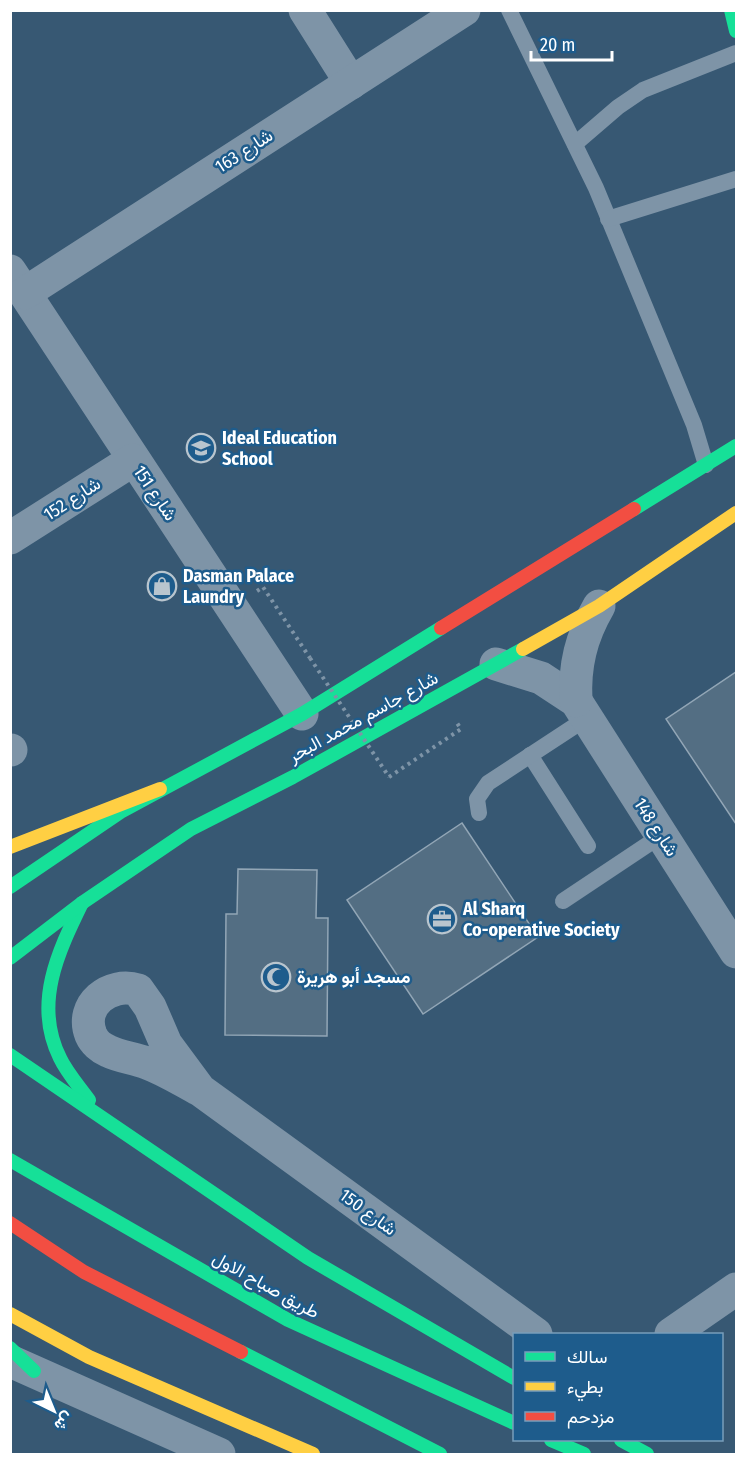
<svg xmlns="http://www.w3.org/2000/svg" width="747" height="1465" font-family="'Fira Sans Condensed',Vazirmatn,sans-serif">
  <rect width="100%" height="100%" fill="#375873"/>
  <g fill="#536e83" stroke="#92a6b6" stroke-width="1.5">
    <path d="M736,672v152l-70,-105z"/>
    <path d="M462,823l76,114 -115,77 -76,-114z"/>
    <path d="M238,869l79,1 -1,48h12l-1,118 -102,-1 1,-121h11z"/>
  </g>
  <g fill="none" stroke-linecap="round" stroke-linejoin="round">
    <g stroke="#7e94a7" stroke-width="4" stroke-dasharray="3 4.5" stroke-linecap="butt">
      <path d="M257,591l6,-4 47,71"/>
      <path d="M389,777l72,-48 -6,-9"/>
    </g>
    <g stroke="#7e94a7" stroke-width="16">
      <path d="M509,10l87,178 98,237 12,40"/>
      <path d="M575,144l43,-37 25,-17 93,-37"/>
      <path d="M608,219l128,-40"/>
      <path d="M530,755l58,91"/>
      <path d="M479,813l-2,-14 11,-16 99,-65"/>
      <path d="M563,901l99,-66"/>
    </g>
    <g stroke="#7e94a7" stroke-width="33">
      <path d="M305,10l46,73"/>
      <path d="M10,271l292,443"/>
      <path d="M25,293l439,-283"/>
      <path d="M10,538l123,-78"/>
      <path d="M496,664l45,14 35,23 160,251"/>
      <path d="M576,701c-2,-35 5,-64 23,-95"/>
      <path d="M10,750h1"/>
      <path d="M200,1090l-34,-46 -16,-37 -12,-17c-28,-9 -59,15 -47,45 3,7 10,13 17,16 12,6 26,7 39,12 19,7 36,18 53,27l336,244"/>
      <path d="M671,1334l65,-45"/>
      <path d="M10,1361l209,93"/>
    </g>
    <g stroke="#16e098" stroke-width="14">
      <path d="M731,10l5,21"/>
      <path d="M634,509l102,-63"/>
      <path d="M10,887l112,-76 180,-97 139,-86"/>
      <path d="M82,903c-24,49 -49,101 -22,155 7,15 19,28 29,42"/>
      <path d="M10,958l72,-55 109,-74 102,-52 230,-128"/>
      <path d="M10,1055l298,203 206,120"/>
      <path d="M10,1160l278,160 226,103"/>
      <path d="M10,1348l24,23"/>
      <path d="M241,1352l199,102"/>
      <path d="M551,1440l33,14"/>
      <path d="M621,1440l26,14"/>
    </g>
    <g stroke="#ffcf43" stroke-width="14">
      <path d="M523,649l76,-43 137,-93"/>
      <path d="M10,847l150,-58"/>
      <path d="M10,1314l79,43 224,97"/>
    </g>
    <g stroke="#f24e42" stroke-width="14">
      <path d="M441,628l193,-119"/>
      <path d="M10,1223l74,49 157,80"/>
    </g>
    <path stroke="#7e94a7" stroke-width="4" stroke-dasharray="3 4.5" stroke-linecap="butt" d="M310,658l79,119"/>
  </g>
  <defs>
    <g id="school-ring" transform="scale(1.5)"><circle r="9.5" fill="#1e5c8c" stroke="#b9c5ce" stroke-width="1.5"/><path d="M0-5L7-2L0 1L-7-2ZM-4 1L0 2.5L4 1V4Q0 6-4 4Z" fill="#b9c5ce"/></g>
    <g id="shop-ring" transform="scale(1.5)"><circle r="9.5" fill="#1e5c8c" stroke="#b9c5ce" stroke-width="1.5"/><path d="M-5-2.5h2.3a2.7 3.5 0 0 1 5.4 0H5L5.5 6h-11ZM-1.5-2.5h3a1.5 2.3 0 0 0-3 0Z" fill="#b9c5ce"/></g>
    <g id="office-ring" transform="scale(1.5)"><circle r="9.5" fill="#1e5c8c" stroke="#b9c5ce" stroke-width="1.5"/><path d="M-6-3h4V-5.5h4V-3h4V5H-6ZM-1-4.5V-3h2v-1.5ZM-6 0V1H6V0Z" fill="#b9c5ce"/></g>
    <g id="mosque-ring" transform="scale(1.5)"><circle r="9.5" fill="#1e5c8c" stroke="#b9c5ce" stroke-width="1.5"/><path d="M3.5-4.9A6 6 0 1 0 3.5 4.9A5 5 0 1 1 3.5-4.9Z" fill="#b9c5ce"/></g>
  </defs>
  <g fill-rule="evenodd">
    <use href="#school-ring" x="201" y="448"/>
    <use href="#shop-ring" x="162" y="586"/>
    <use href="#office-ring" x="442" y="919"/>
    <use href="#mosque-ring" x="276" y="977"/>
  </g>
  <g text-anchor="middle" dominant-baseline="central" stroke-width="5" stroke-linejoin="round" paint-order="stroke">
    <g font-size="18" fill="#fff" stroke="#1e5c8c">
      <text transform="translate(244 151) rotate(-33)">شارع 163</text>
      <text transform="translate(155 493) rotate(56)">شارع 151</text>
      <text transform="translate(72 499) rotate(-33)">شارع 152</text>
      <text transform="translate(363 717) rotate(-29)">شارع جاسم محمد البحر</text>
      <text transform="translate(656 827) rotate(57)">شارع 148</text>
      <text transform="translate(368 1212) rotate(36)">شارع 150</text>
      <text transform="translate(266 1285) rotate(29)">طريق صباح الاول</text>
    </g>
    <g font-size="18" font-weight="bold" fill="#fff" stroke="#1e5c8c" text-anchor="start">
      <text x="222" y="438">Ideal Education<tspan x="222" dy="21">School</tspan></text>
      <text x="183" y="576">Dasman Palace<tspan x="183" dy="21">Laundry</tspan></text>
      <text x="463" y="909">Al Sharq<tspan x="463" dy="21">Co-operative Society</tspan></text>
      <text x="297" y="977">مسجد أبو هريرة</text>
    </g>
  </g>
  <rect width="747" height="1465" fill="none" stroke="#ffffff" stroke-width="24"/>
  <rect x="513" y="1333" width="210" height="108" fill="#1e5c8c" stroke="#789dba" stroke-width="1.5"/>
  <rect x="525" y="1352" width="30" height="9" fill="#16e098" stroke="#789dba" stroke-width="1.5"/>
  <text x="567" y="1363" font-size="18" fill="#ffffff">سالك</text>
  <rect x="525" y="1382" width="30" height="9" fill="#ffcf43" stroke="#789dba" stroke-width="1.5"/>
  <text x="567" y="1393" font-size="18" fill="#ffffff">بطيء</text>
  <rect x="525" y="1412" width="30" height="9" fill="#f24e42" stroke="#789dba" stroke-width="1.5"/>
  <text x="567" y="1423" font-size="18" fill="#ffffff">مزدحم</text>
  <g transform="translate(54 1411) rotate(137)" stroke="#1e5c8c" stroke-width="4.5" paint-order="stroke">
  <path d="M0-4.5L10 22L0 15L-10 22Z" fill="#ffffff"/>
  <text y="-9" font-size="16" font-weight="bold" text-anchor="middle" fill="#ffffff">ش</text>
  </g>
  <path d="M531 51v9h81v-9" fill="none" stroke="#ffffff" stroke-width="3"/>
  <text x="540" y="51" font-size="18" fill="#ffffff" stroke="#1e5c8c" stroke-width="4.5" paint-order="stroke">20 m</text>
</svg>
